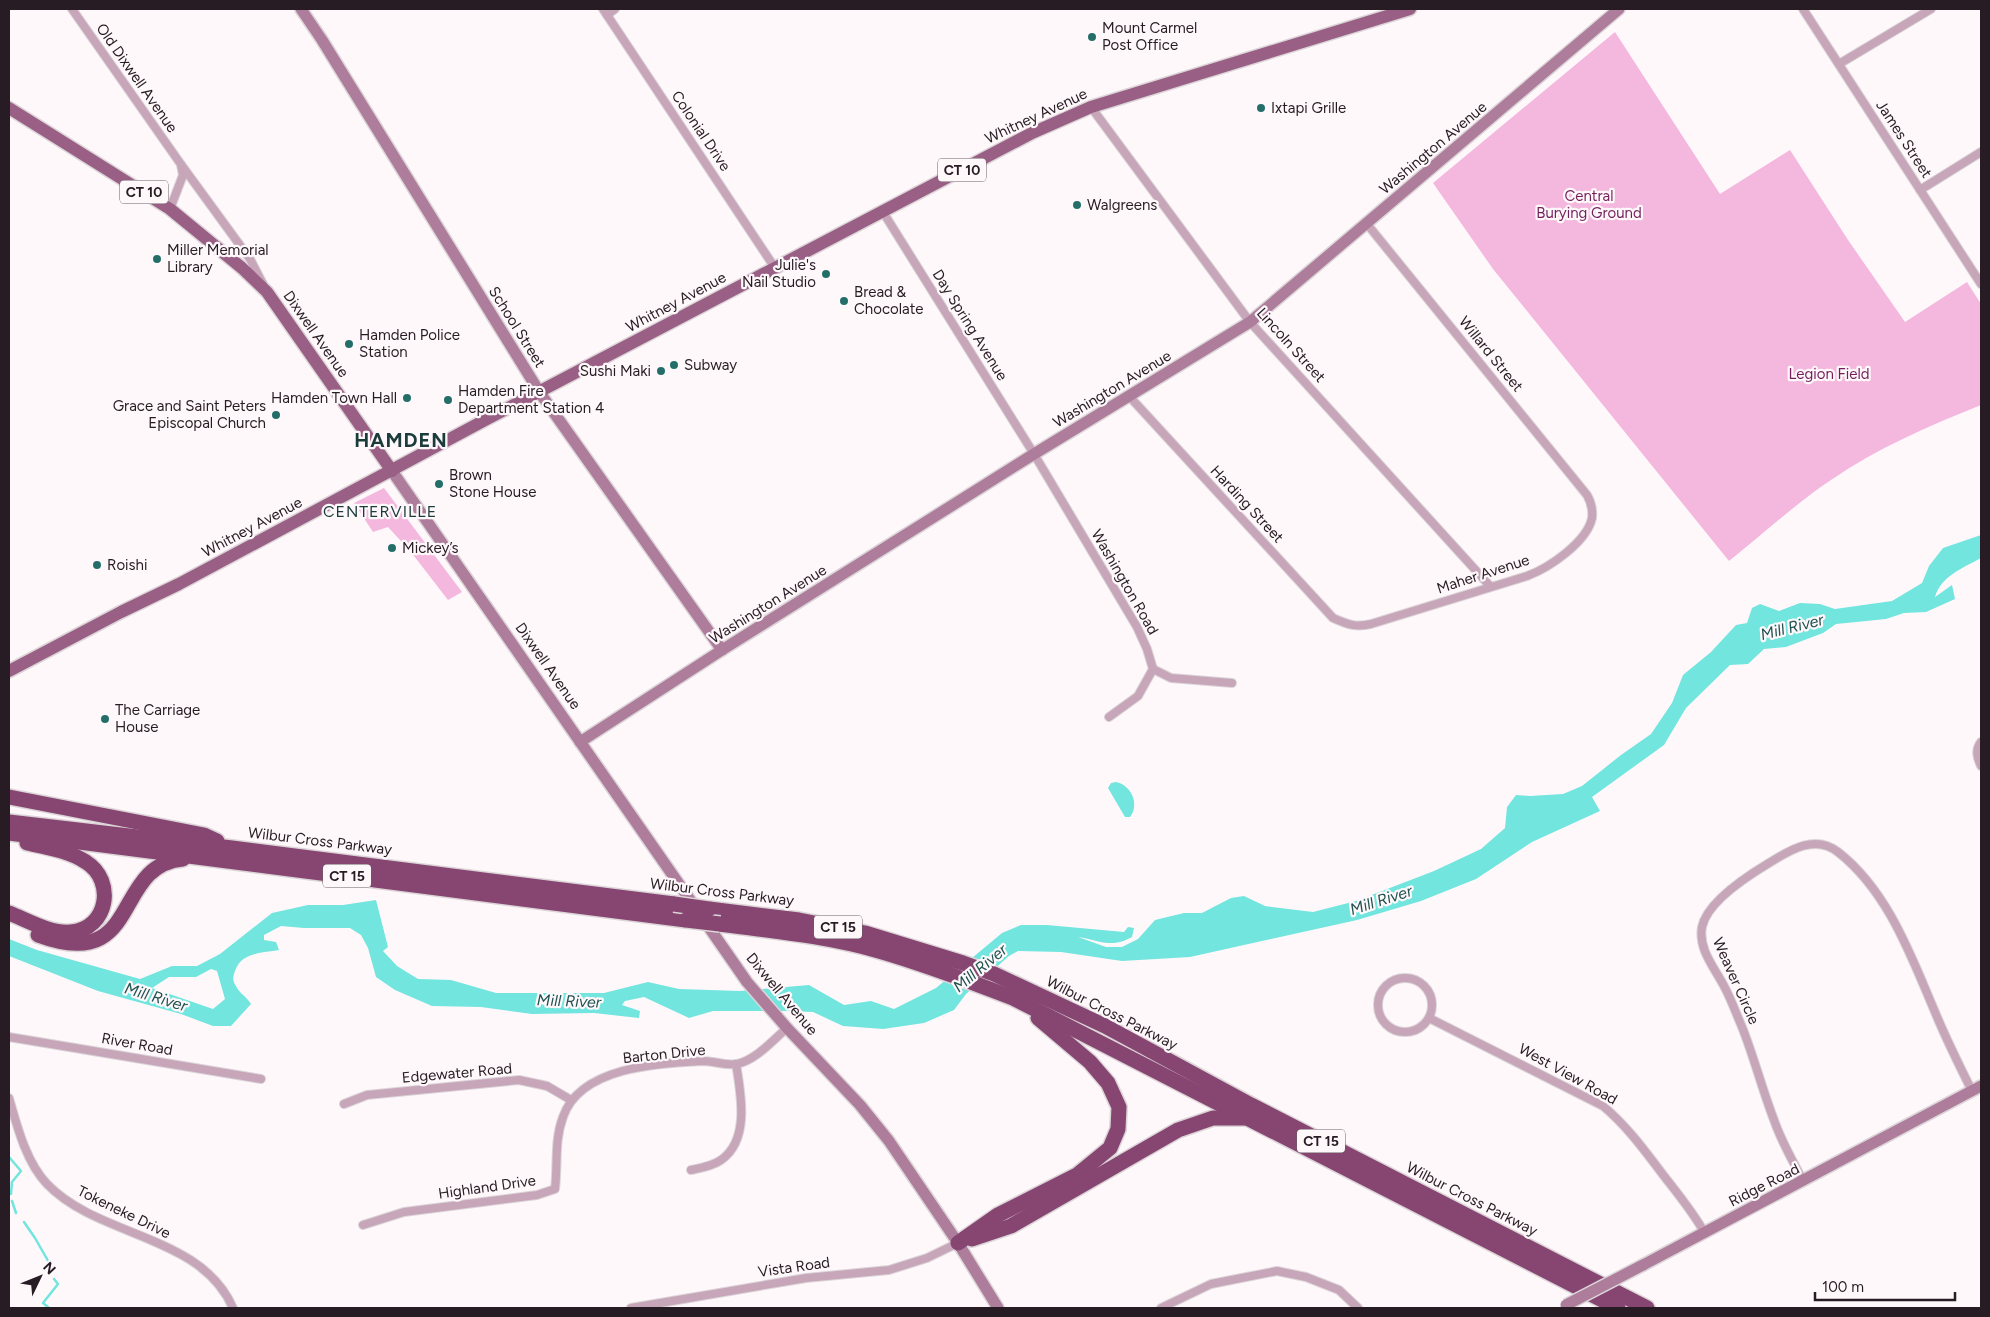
<svg xmlns="http://www.w3.org/2000/svg" width="1990" height="1317" font-family="Figtree,sans-serif">
  <rect width="100%" height="100%" fill="#fef8fb"/>
  <g fill="#f4b7dd">
    <path d="M1615,32l105,162 70,-44 58,90 57,82 62,-40 14,22v101c-52,21 -104,43 -150,75 -36,24 -68,54 -102,81l-236,-292 -60,-86z"/>
    <path d="M384,488l78,104 -14,8 -37,-48 -23,-25 -15,5 -19,-29z"/>
  </g>
  <g fill="#71e5de" fill-rule="evenodd">
    <path d="M1981,535v23c-18,10 -40,18 -46,39l17,-12 3,14 -29,13 -22,1 -18,6 -50,5 -13,9 -37,14 -22,2 -16,15 -18,1 -44,43 -22,37 -72,52 8,14 -68,31 -56,37 -55,22 -64,19 -167,37 -68,4 -61,-9 -43,-1 -9,5 -43,38 -12,16 -30,13 -41,6 -40,-3 -30,-14 -29,-1h-71l-24,7 -45,-21 -19,4 -3,4 18,6 -1,7 -45,-5 -62,1 -51,-7 -49,-1 -37,-16 -19,-13 -8,-29 -7,-13 -11,-7h-46l-23,-2 -17,9v5l12,2 3,8c-17,3 -38,2 -44,21 -2,6 -3,9 1,15 3,7 11,11 15,18l-20,22h-18l-32,-12 -83,-23 -89,-35v-17l28,11 103,29 32,-13h25l23,-12 52,-41 36,-8h35l33,-5 12,47 -5,4 14,15 21,13 33,1 45,13h108l44,-11 31,7 61,2 69,-6 35,20 27,-4 23,8 42,-21 66,-55 19,-8h26l77,7 4,-5 6,1 -2,9c-21,12 -33,3 -54,0l28,10h16l16,-8 17,-19 29,-7h18l29,-15 13,-2 21,10 48,6 43,-11 78,-30 47,-22 24,-21 2,-21 9,-12 14,1 33,-2 19,-8 39,-31 30,-21 21,-31 11,-28 28,-23 25,-27 11,-2 5,-15 8,-4 19,7 21,-8 20,1 15,5 57,-8 30,-18 7,-17 14,-18zM211,969l6,2 8,28 -12,10 -61,-21 17,-11h27z"/>
    <path d="M1116,782c15,3 24,22 14,35h-5l-17,-29 3,-5z"/>
  </g>
  <g fill="none" stroke-linecap="round" stroke-linejoin="round">
    <g stroke="#71e5de" stroke-width="2.5">
      <path d="M9,1157l12,14 -9,11 -1,12"/>
      <path d="M12,1201l4,12"/>
      <path d="M24,1222l11,16 16,28"/>
      <path d="M49,1308l-6,-5 15,-19 -4,-5"/>
    </g>
    <g stroke="#dcd5d8" stroke-width="10">
      <g id="street">
        <path d="M72,9l108,154 70,96 13,25"/>
        <path d="M603,9l172,259"/>
        <path d="M1803,9l178,275"/>
        <path d="M607,15l8,-6"/>
        <path d="M1839,64l92,-55"/>
        <path d="M1091,107l159,215 240,264"/>
        <path d="M1920,190l61,-38"/>
        <path d="M170,209l13,-34 -2,-10"/>
        <path d="M883,212l151,242 103,173 10,22 6,20 -15,27 -29,21"/>
        <path d="M1129,396l204,222c14,6 22,10 38,6l156,-48c22,-8 60,-34 65,-58 1,-9 -1,-16 -5,-23l-220,-271"/>
        <path d="M1153,669l18,9 61,5"/>
        <path d="M1981,742c-6,8 -4,15 0,24"/>
        <circle cx="1405" cy="1005" r="27"/>
        <path d="M1429,1018l174,88c24,20 42,45 61,70 14,18 29,36 40,56"/>
        <path d="M9,1037l252,42"/>
        <path d="M9,1098c8,28 17,64 38,86 52,54 154,50 186,124"/>
        <path d="M344,1104l23,-9 152,-15 28,6 24,14"/>
        <path d="M691,1170c10,-2 22,-4 30,-10 29,-20 20,-66 15,-96"/>
        <path d="M1803,1181c-10,-20 -22,-40 -29,-61 -12,-31 -20,-63 -32,-93 -6,-14 -11,-28 -18,-41 -10,-19 -26,-37 -22,-59 5,-25 47,-52 67,-64 21,-13 46,-29 69,-11 50,39 73,104 97,160 11,27 24,53 37,79"/>
        <path d="M363,1225l41,-13 133,-17 18,-6c3,-25 -1,-48 8,-72 17,-50 95,-54 140,-56 11,0 24,5 34,3 19,-4 36,-24 50,-36"/>
        <path d="M631,1308l175,-30 83,-8 38,-12 31,-15"/>
        <path d="M1161,1308l50,-24 66,-13 29,6 33,13 19,18"/>
      </g>
    </g>
    <g stroke="#dcd5d8" stroke-width="14">
      <g id="secondary">
        <path d="M301,9l21,31 218,353 182,257"/>
        <path d="M392,471l355,511 40,46 73,77 29,36 69,102 40,65"/>
        <path d="M580,742l142,-92 312,-196 216,-132 369,-313"/>
        <path d="M1643,1265l338,-179"/>
      </g>
    </g>
    <g stroke="#dcd5d8" stroke-width="15">
      <g id="primary">
        <path d="M9,108l161,101 72,59 25,24 125,179"/>
        <path d="M9,671l112,-59 58,-28 308,-165 545,-286 59,-26 319,-98"/>
      </g>
    </g>
    <g stroke="#dcd5d8" stroke-width="18">
      <g id="highway">
        <path d="M9,797l195,38 13,6"/>
        <path d="M9,822l223,26 442,56"/>
        <path d="M9,833l677,87"/>
        <path d="M709,909l90,11 66,13 98,30 31,11 111,52 146,79 396,203"/>
        <path d="M9,913c18,7 41,21 62,19 37,-3 45,-51 15,-70 -16,-11 -40,-15 -59,-19"/>
        <path d="M720,924c53,7 107,12 159,27 45,13 90,30 134,47l605,310"/>
        <path d="M38,935c105,39 73,-70 145,-76"/>
        <path d="M972,1239l39,-13 167,-96 35,-12h33"/>
        <path d="M958,1243l40,-28 79,-40 33,-27 8,-19 1,-22 -11,-24 -18,-21 -52,-44"/>
      </g>
    </g>
    <use href="#street" stroke="#c7a6ba" stroke-width="8"/>
    <use href="#secondary" stroke="#ad7d9b" stroke-width="11"/>
    <use href="#primary" stroke="#995f84" stroke-width="12"/>
    <use href="#highway" stroke="#874571" stroke-width="15"/>
    <g stroke="#dcd5d8" stroke-width="14" stroke-linecap="butt">
      <path id="secondary-bridge" d="M1566,1305l77,-40"/>
    </g>
    <g stroke="#dcd5d8" stroke-width="18" stroke-linecap="butt">
      <g id="highway-bridge">
        <path d="M674,904l35,5"/>
        <path d="M686,920l34,4"/>
      </g>
    </g>
    <use href="#secondary-bridge" stroke="#ad7d9b" stroke-width="11"/>
    <use href="#highway-bridge" stroke="#874571" stroke-width="15"/>
  </g>
  <g fill="#246e6a" stroke="#fef8fb" stroke-width="2">
    <circle cx="1092" cy="37" r="5"/>
    <circle cx="1261" cy="108" r="5"/>
    <circle cx="1077" cy="205" r="5"/>
    <circle cx="157" cy="259" r="5"/>
    <circle cx="826" cy="274" r="5"/>
    <circle cx="844" cy="301" r="5"/>
    <circle cx="349" cy="344" r="5"/>
    <circle cx="674" cy="365" r="5"/>
    <circle cx="661" cy="371" r="5"/>
    <circle cx="407" cy="398" r="5"/>
    <circle cx="448" cy="400" r="5"/>
    <circle cx="276" cy="415" r="5"/>
    <circle cx="439" cy="484" r="5"/>
    <circle cx="392" cy="548" r="5"/>
    <circle cx="97" cy="565" r="5"/>
    <circle cx="105" cy="719" r="5"/>
  </g>
  <g text-anchor="middle" dominant-baseline="central" stroke-width="4.5" stroke-linejoin="round" paint-order="stroke">
    <g fill="#fef8fb" stroke="#685e64" stroke-width="1">
      <rect x="938" y="158.5" width="48" height="23" rx="4"/>
      <rect x="120" y="180.5" width="48" height="23" rx="4"/>
      <rect x="323" y="864.5" width="48" height="23" rx="4"/>
      <rect x="814" y="915.5" width="48" height="23" rx="4"/>
      <rect x="1297" y="1129.5" width="48" height="23" rx="4"/>
    </g>
    <g font-size="14" font-weight="bold" fill="#271c23">
      <text x="962" y="170">CT 10</text>
      <text x="144" y="192">CT 10</text>
      <text x="347" y="876">CT 15</text>
      <text x="838" y="927">CT 15</text>
      <text x="1321" y="1141">CT 15</text>
    </g>
    <g font-size="15" fill="#271c23" stroke="#fef8fb" text-anchor="start">
      <text x="1102" y="28">Mount Carmel<tspan x="1102" dy="17">Post Office</tspan></text>
      <text x="1271" y="108">Ixtapi Grille</text>
      <text x="1087" y="205">Walgreens</text>
      <text x="167" y="250">Miller Memorial<tspan x="167" dy="17">Library</tspan></text>
      <text x="816" y="265" text-anchor="end">Julie's<tspan x="816" dy="17">Nail Studio</tspan></text>
      <text x="854" y="292">Bread &amp;<tspan x="854" dy="17">Chocolate</tspan></text>
      <text x="359" y="335">Hamden Police<tspan x="359" dy="17">Station</tspan></text>
      <text x="684" y="365">Subway</text>
      <text x="651" y="371" text-anchor="end">Sushi Maki</text>
      <text x="458" y="391">Hamden Fire<tspan x="458" dy="17">Department Station 4</tspan></text>
      <text x="397" y="398" text-anchor="end">Hamden Town Hall</text>
      <text x="266" y="406" text-anchor="end">Grace and Saint Peters<tspan x="266" dy="17">Episcopal Church</tspan></text>
      <text x="449" y="475">Brown<tspan x="449" dy="17">Stone House</tspan></text>
      <text x="402" y="548">Mickey’s</text>
      <text x="107" y="565">Roishi</text>
      <text x="115" y="710">The Carriage<tspan x="115" dy="17">House</tspan></text>
    </g>
    <g font-size="15" fill="#271c23" stroke="#fef8fb">
      <text transform="translate(137 78) rotate(55)">Old Dixwell Avenue</text>
      <text transform="translate(1036 116) rotate(-25)">Whitney Avenue</text>
      <text transform="translate(701 131) rotate(56)">Colonial Drive</text>
      <text transform="translate(1904 139) rotate(57)">James Street</text>
      <text transform="translate(1433 148) rotate(-40)">Washington Avenue</text>
      <text transform="translate(676 302) rotate(-28)">Whitney Avenue</text>
      <text transform="translate(970 325) rotate(58)">Day Spring Avenue</text>
      <text transform="translate(517 327) rotate(58)">School Street</text>
      <text transform="translate(316 334) rotate(55)">Dixwell Avenue</text>
      <text transform="translate(1291 345) rotate(48)">Lincoln Street</text>
      <text transform="translate(1491 354) rotate(51)">Willard Street</text>
      <text transform="translate(1112 389) rotate(-31)">Washington Avenue</text>
      <text transform="translate(1247 504) rotate(47)">Harding Street</text>
      <text transform="translate(252 527) rotate(-28)">Whitney Avenue</text>
      <text transform="translate(1483 574) rotate(-18)">Maher Avenue</text>
      <text transform="translate(1125 582) rotate(60)">Washington Road</text>
      <text transform="translate(768 604) rotate(-32)">Washington Avenue</text>
      <text transform="translate(548 666) rotate(55)">Dixwell Avenue</text>
      <text transform="translate(320 841) rotate(7)">Wilbur Cross Parkway</text>
      <text transform="translate(722 892) rotate(7)">Wilbur Cross Parkway</text>
      <text transform="translate(1736 981) rotate(66)">Weaver Circle</text>
      <text transform="translate(782 994) rotate(50)">Dixwell Avenue</text>
      <text transform="translate(1112 1013) rotate(27)">Wilbur Cross Parkway</text>
      <text transform="translate(137 1044) rotate(10)">River Road</text>
      <text transform="translate(664 1054) rotate(-6)">Barton Drive</text>
      <text transform="translate(457 1073) rotate(-5)">Edgewater Road</text>
      <text transform="translate(1568 1074) rotate(29)">West View Road</text>
      <text transform="translate(1764 1185) rotate(-27)">Ridge Road</text>
      <text transform="translate(487 1187) rotate(-8)">Highland Drive</text>
      <text transform="translate(1472 1199) rotate(27)">Wilbur Cross Parkway</text>
      <text transform="translate(124 1212) rotate(26)">Tokeneke Drive</text>
      <text transform="translate(794 1267) rotate(-8)">Vista Road</text>
    </g>
    <g font-size="15" fill="#741f5c" stroke="#fef8fb">
      <text x="1589" y="196">Central<tspan x="1589" dy="17">Burying Ground</tspan></text>
      <text x="1829" y="374">Legion Field</text>
    </g>
    <g font-size="16" letter-spacing="1" fill="#1a3c3a" stroke="#fef8fb">
      <text x="380" y="511">CENTERVILLE</text>
    </g>
    <g font-size="16" font-style="italic" fill="#205350" stroke="#fef8fb">
      <text transform="translate(1792 627) rotate(-14)">Mill River</text>
      <text transform="translate(1381 900) rotate(-18)">Mill River</text>
      <text transform="translate(980 968) rotate(-40)">Mill River</text>
      <text transform="translate(156 997) rotate(17)">Mill River</text>
      <text transform="translate(569 1001) rotate(2)">Mill River</text>
    </g>
    <g font-size="20" font-weight="bold" letter-spacing="1" fill="#1a3c3a" stroke="#fef8fb">
      <text x="401" y="440">HAMDEN</text>
    </g>
  </g>
  <rect width="1990" height="1317" fill="none" stroke="#271c23" stroke-width="20"/>
  <g transform="translate(40 1277) rotate(47)" stroke="#fef8fb" stroke-width="4" paint-order="stroke">
  <path d="M0-4L9 19L0 12L-9 19Z" fill="#271c23"/>
  <text y="-8" font-size="14" font-weight="bold" text-anchor="middle" fill="#271c23">N</text>
  </g>
  <path d="M1815 1292v8h140v-8" fill="none" stroke="#271c23" stroke-width="2.5"/>
  <text x="1822" y="1292" font-size="15" fill="#271c23" stroke="#fef8fb" stroke-width="4" paint-order="stroke">100 m</text>
</svg>
